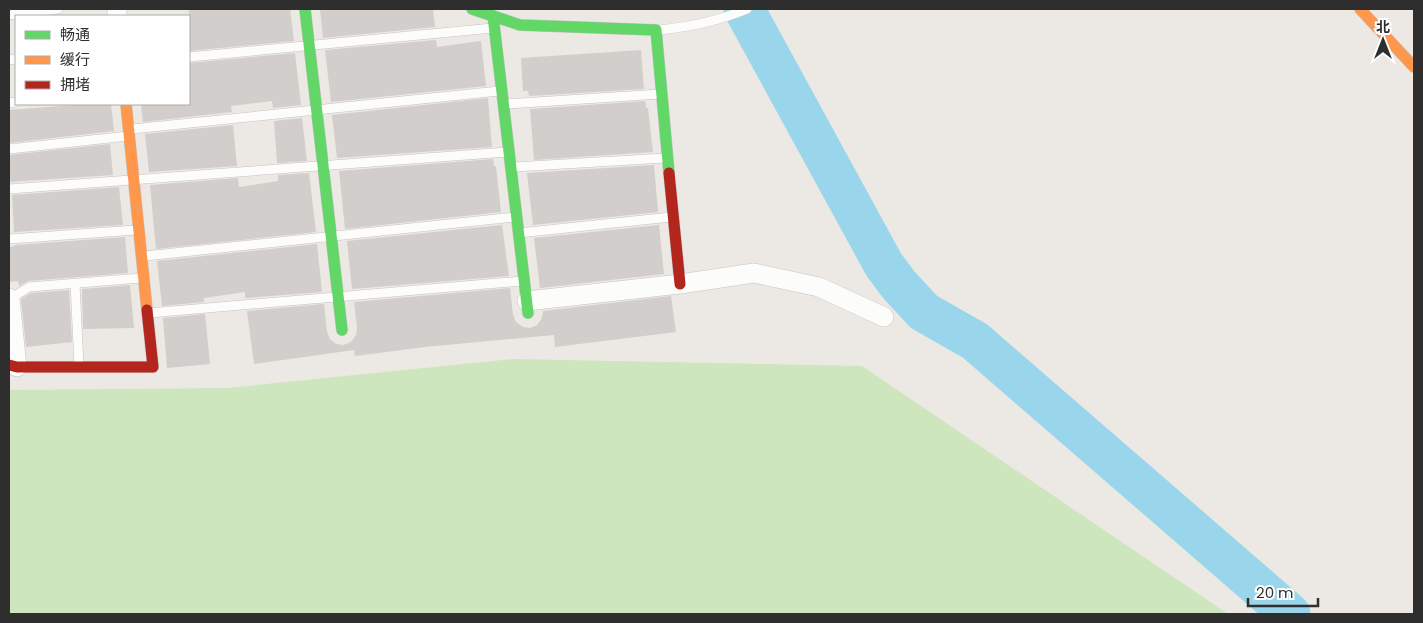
<svg xmlns="http://www.w3.org/2000/svg" width="1423" height="623" font-family="Poppins,'Noto Sans SC',sans-serif">
  <rect width="100%" height="100%" fill="#ece8e4"/>
  <path fill="#cee6be" d="M512,359l350,7 366,248h-1219v-224l219,-2z"/>
  <g fill="none" stroke-linecap="round" stroke-linejoin="round">
    <path stroke="#99d6ec" stroke-width="41" d="M744,9l140,256 15,20 25,27 51,29 315,273"/>
  </g>
  <g fill="#d1cecb">
    <path d="M189,9h101l4,32 -105,10z"/>
    <path d="M320,9h113l2,18 -112,11z"/>
    <path d="M436,40l1,7 44,-6 5,45 -155,16 -6,-52z"/>
    <path d="M641,50l3,39 -115,7 -1,-5h-5l-2,-33z"/>
    <path d="M295,53l6,52 -28,3 -1,-7 -41,5 1,6 -89,10 -2,-18h48v-41z"/>
    <path d="M488,98l4,49 -155,11 -5,-43z"/>
    <path d="M645,101l1,7h2l5,44 -119,8 -4,-51z"/>
    <path d="M87,104h24l3,27 -105,12v-33z"/>
    <path d="M302,118l5,43 -30,2 -3,-42z"/>
    <path d="M233,125l4,41 -88,6 -4,-38z"/>
    <path d="M110,144l3,31 -104,7v-27z"/>
    <path d="M493,159l1,7h2l5,46 -156,17 -6,-58z"/>
    <path d="M654,165l4,47 -125,13 -6,-52z"/>
    <path d="M309,173l7,59 -160,17 -6,-64 88,-7 1,9 39,-6v-6z"/>
    <path d="M119,187l4,38 -109,7 -2,-37z"/>
    <path d="M502,225l7,51 -157,13 -5,-48z"/>
    <path d="M659,225l5,49 -124,14 -6,-50z"/>
    <path d="M125,237l3,36 -100,8 -9,5 -1,-5 -9,1v-35l6,-1v-1z"/>
    <path d="M317,244l5,48 -77,6v-6l-41,6v4l-42,4 -5,-45z"/>
    <path d="M130,285l4,43 -51,1 -1,-40z"/>
    <path d="M510,288l3,27 3,7 7,5 7,1 7,-3 5,-7 1,-7 128,-15 5,36 -121,15 -1,-12 -129,12 -70,9 -1,-6 -100,14 -7,-53 77,-7 3,28 3,7 6,5 7,1 8,-3 5,-7 1,-7 -3,-26z"/>
    <path d="M69,290l3,52 -46,5 -5,-48 10,-6z"/>
    <path d="M205,314l5,50 -43,4 -4,-50z"/>
  </g>
  <g fill="none" stroke-linecap="round" stroke-linejoin="round">
    <g stroke="#c5c4c5" stroke-width="10">
      <g id="lane">
        <path d="M9,15l49,-6"/>
        <path d="M659,30c31,-3 59,-9 88,-21"/>
        <path d="M189,57l304,-29"/>
        <path d="M9,60l7,-1"/>
        <path d="M9,103l7,-1"/>
        <path d="M506,104l154,-10"/>
        <path d="M132,129l367,-38"/>
        <path d="M9,149l119,-13"/>
        <path d="M514,167l151,-9"/>
        <path d="M9,189l498,-37"/>
        <path d="M519,233l152,-16"/>
        <path d="M9,239l127,-9"/>
        <path d="M145,256l370,-39"/>
        <path d="M75,284l4,82"/>
        <path d="M10,299l19,-12 112,-9"/>
        <path d="M149,313l373,-32"/>
      </g>
    </g>
    <g stroke="#c5c4c5" stroke-width="20">
      <g id="street">
        <path d="M117,9v7"/>
        <path d="M9,298l1,1 7,68"/>
        <path d="M527,301l153,-17 74,-11 65,14 65,30"/>
      </g>
    </g>
    <g stroke="#c5c4c5" stroke-width="12">
      <g id="fast">
        <path d="M305,9l37,321"/>
        <path d="M472,9l48,16 136,5 13,143"/>
        <path d="M493,16l35,297"/>
      </g>
    </g>
    <g stroke="#c5c4c5" stroke-width="12">
      <g id="slow">
        <path d="M1360,9l54,58"/>
        <path d="M126,104l21,206"/>
      </g>
    </g>
    <g stroke="#c5c4c5" stroke-width="12">
      <g id="jam">
        <path d="M669,173l11,111"/>
        <path d="M9,365l8,2h136l-6,-57"/>
      </g>
    </g>
    <use href="#lane" stroke="#fcfcfb" stroke-width="9"/>
    <use href="#street" stroke="#fcfcfb" stroke-width="19"/>
    <use href="#fast" stroke="#63d668" stroke-width="11"/>
    <use href="#slow" stroke="#ff974d" stroke-width="11"/>
    <use href="#jam" stroke="#b3261e" stroke-width="11"/>
  </g>
  <rect width="1423" height="623" fill="none" stroke="#2e2e2e" stroke-width="20"/>
  <rect x="15" y="15" width="175" height="90" fill="#ffffff" stroke="#ababab"/>
  <rect x="25" y="31" width="25" height="8" fill="#63d668" stroke="#ababab"/>
  <text x="60" y="40" font-size="15" fill="#2e2e2e">畅通</text>
  <rect x="25" y="56" width="25" height="8" fill="#ff974d" stroke="#ababab"/>
  <text x="60" y="65" font-size="15" fill="#2e2e2e">缓行</text>
  <rect x="25" y="81" width="25" height="8" fill="#b3261e" stroke="#ababab"/>
  <text x="60" y="90" font-size="15" fill="#2e2e2e">拥堵</text>
  <g transform="translate(1383 40)" stroke="#ffffff" stroke-width="4" paint-order="stroke">
  <path d="M0-4L9 19L0 12L-9 19Z" fill="#2e2e2e"/>
  <text y="-8" font-size="14" font-weight="bold" text-anchor="middle" fill="#2e2e2e">北</text>
  </g>
  <path d="M1248 598v8h70v-8" fill="none" stroke="#2e2e2e" stroke-width="2.5"/>
  <text x="1256" y="598" font-size="15" fill="#2e2e2e" stroke="#ffffff" stroke-width="4" paint-order="stroke">20 m</text>
</svg>
